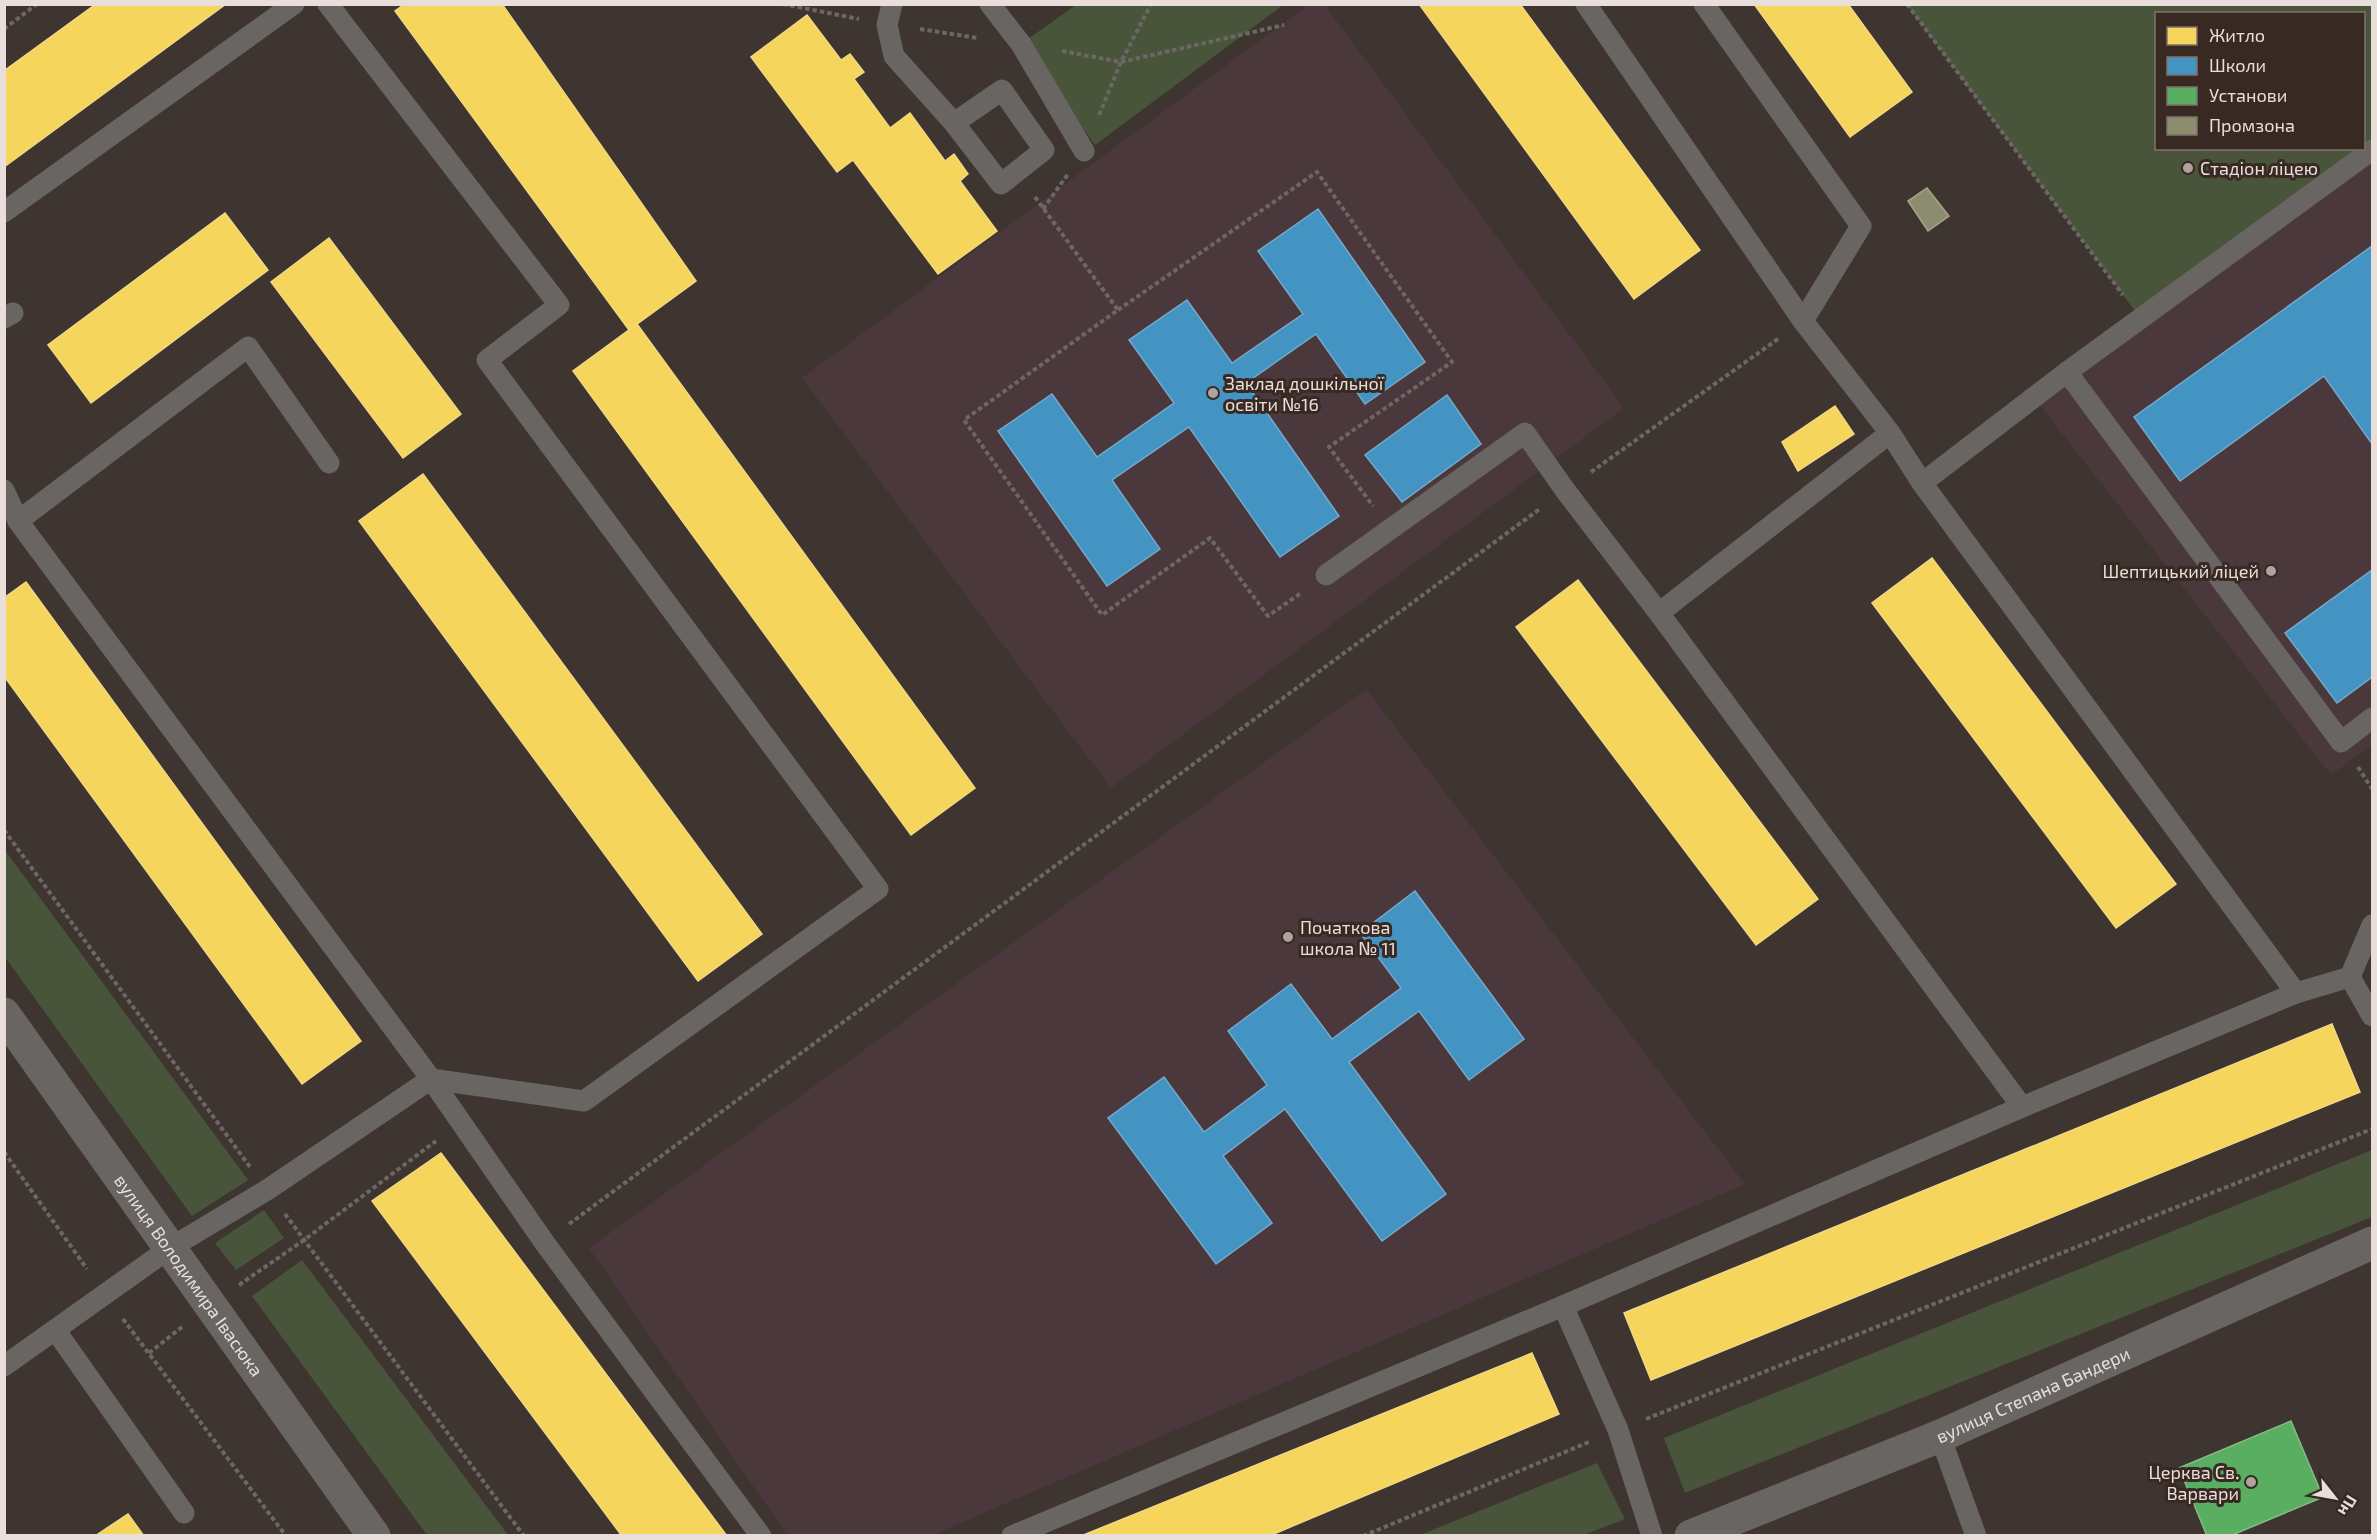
<svg xmlns="http://www.w3.org/2000/svg" width="2377" height="1540" font-family="'Exo 2',sans-serif">
  <rect width="100%" height="100%" fill="#3e3531"/>
  <g fill="#4b383c">
    <path d="M1324,4l300,404 -513,380 -309,-410 506,-373z"/>
    <path d="M2372,149v596l-41,30 -297,-377z"/>
    <path d="M1366,689l379,495 -812,351h-146l-198,-287z"/>
  </g>
  <g fill="#48553b" fill-rule="evenodd">
    <path d="M1076,5h207l-188,140 -74,-101z"/>
    <path d="M1907,5h465v145l-231,169zM2156,14h208v134h-208z"/>
    <path d="M4,849l244,331 -56,36 -187,-259z"/>
    <path d="M2372,1150v67l-687,276 -21,-55z"/>
    <path d="M264,1210l20,28 -48,32 -21,-27z"/>
    <path d="M302,1260l206,275h-81l-175,-239z"/>
    <path d="M1597,1463l28,56 -41,16h-164z"/>
  </g>
  <g fill="#f6d55c" stroke="#f2d882" stroke-width="1.5">
    <path d="M96,4h130l-222,163v-96z"/>
    <path d="M405,4h97l194,277 -67,49 -234,-319z"/>
    <path d="M1419,4h101l180,246 -66,49z"/>
    <path d="M1754,4h94l64,88 -62,45z"/>
    <path d="M807,15l34,45 9,-6 14,18 -10,7 36,49 20,-15 35,48 9,-7 14,20 -8,7 37,50 -59,43 -85,-114 -16,12 -86,-115z"/>
    <path d="M225,213l43,57 -177,133 -43,-58z"/>
    <path d="M329,238l132,176 -58,44 -132,-176z"/>
    <path d="M637,324l338,464 -64,47 -338,-464z"/>
    <path d="M1835,406l19,28 -56,37 -16,-29z"/>
    <path d="M423,474l339,460 -64,47 -339,-460z"/>
    <path d="M1932,558l244,326 -60,44 -244,-325z"/>
    <path d="M1578,580l240,319 -62,46 -240,-318z"/>
    <path d="M26,582l335,459 -59,43 -298,-408v-78z"/>
    <path d="M2332,1024l28,68 -709,288 -27,-67z"/>
    <path d="M441,1153l286,383h-105l-250,-335z"/>
    <path d="M1532,1353l27,61 -290,122h-188z"/>
    <path d="M128,1514l16,22h-49z"/>
  </g>
  <g fill="#4393c3" stroke="#75aaca" stroke-width="1.5">
    <path d="M1318,209l107,153 -60,42 -49,-70 -70,49 93,133 -59,41 -91,-130 -77,53 48,69 -53,37 -109,-155 54,-37 45,63 77,-54 -45,-63 58,-40 45,63 71,-49 -45,-63z"/>
    <path d="M2372,246v198l-48,-68 -144,105 -46,-64z"/>
    <path d="M1447,395l34,49 -79,58 -37,-47z"/>
    <path d="M2372,570v107l-35,26 -52,-70z"/>
    <path d="M1415,891l109,148 -55,41 -50,-69 -70,51 97,132 -64,47 -97,-132 -62,47 49,67 -56,41 -108,-146 56,-41 40,55 63,-47 -39,-54 63,-47 41,55 69,-51 -41,-55z"/>
  </g>
  <path fill="#5aae61" stroke="#85bc85" stroke-width="1.5" d="M2291,1421l32,76 -93,39h-23l-28,-68z"/>
  <path fill="#8c8c6e" stroke="#a8a58e" stroke-width="1.5" d="M1927,188l22,28 -21,15 -20,-30z"/>
  <g fill="none" stroke-linecap="round" stroke-linejoin="round">
    <g stroke="#6c6765" stroke-width="4" stroke-dasharray="4.5 3" stroke-linecap="butt">
      <path d="M783,4l76,15"/>
      <path d="M1907,4l216,291"/>
      <path d="M4,29l33,-25"/>
      <path d="M920,29l57,9"/>
      <path d="M1062,51l59,11 163,-37"/>
      <path d="M1099,115l22,-53 30,-58"/>
      <path d="M1035,197l83,113 -154,110 138,195 108,-77 58,78 33,-23"/>
      <path d="M1043,209l25,-35"/>
      <path d="M1118,310l199,-138 135,190 -123,85 44,59"/>
      <path d="M1591,472l187,-133"/>
      <path d="M2358,767l14,22"/>
      <path d="M4,830l246,337"/>
      <path d="M4,1152l83,117"/>
      <path d="M285,1214l239,322"/>
      <path d="M569,1224l972,-716"/>
      <path d="M239,1285l65,-45 132,-99"/>
      <path d="M123,1319l163,217"/>
      <path d="M149,1353l33,-26"/>
      <path d="M1646,1419l726,-290"/>
      <path d="M1363,1536l226,-94"/>
    </g>
    <g stroke="#686563" stroke-width="21">
      <path d="M892,4l-5,21 7,31 60,67 47,61 43,-34 -42,-60 -48,33"/>
      <path d="M990,4l31,40 63,107"/>
      <path d="M1586,4l217,317 87,112 32,50 374,510"/>
      <path d="M1704,4l157,222 -58,95"/>
      <path d="M4,212l290,-208"/>
      <path d="M4,318l9,-5"/>
      <path d="M2067,372l274,370 31,-24"/>
      <path d="M1890,433l-231,180 363,494"/>
      <path d="M1922,483l145,-111 305,-222"/>
      <path d="M4,490l14,31 413,558 113,163 217,294"/>
      <path d="M18,521l230,-174 81,116"/>
      <path d="M1326,575l199,-142 40,57 94,123"/>
      <path d="M2350,977l22,39"/>
      <path d="M1563,1306l55,124 34,106"/>
      <path d="M56,1331l128,182"/>
      <path d="M4,1366l166,-118 97,-58 164,-111 153,22 294,-212 -391,-529 72,-55 -231,-301"/>
      <path d="M1940,1436l36,100"/>
      <path d="M1012,1536l551,-230 459,-199 274,-114 54,-16 22,-52"/>
    </g>
    <g stroke="#686563" stroke-width="33">
      <path id="s1" d="M4,1014l370,522"/>
      <path id="s2" d="M1691,1536l249,-100 432,-193"/>
    </g>
  </g>
  <g fill="#ada39f" stroke="#392923" stroke-width="2">
    <circle cx="2188" cy="168" r="6"/>
    <circle cx="1213" cy="393" r="6"/>
    <circle cx="2271" cy="571" r="6"/>
    <circle cx="1288" cy="937" r="6"/>
    <circle cx="2251" cy="1482" r="6"/>
  </g>
  <g text-anchor="middle" dominant-baseline="central" stroke-width="6" stroke-linejoin="round" paint-order="stroke">
    <g font-size="18" fill="#e9deda" stroke="#392923" text-anchor="start">
      <text x="2200" y="168">Стадіон ліцею</text>
      <text x="1225" y="383">Заклад дошкільної<tspan x="1225" dy="21">освіти №16</tspan></text>
      <text x="2259" y="571" text-anchor="end">Шептицький ліцей</text>
      <text x="1300" y="927">Початкова<tspan x="1300" dy="21">школа № 11</tspan></text>
      <text x="2239" y="1472" text-anchor="end">Церква Св.<tspan x="2239" dy="21">Варвари</tspan></text>
    </g>
    <g font-size="18" fill="#e9deda" stroke="#392923">
      <text stroke="none"><textPath href="#s1" startOffset="320">вулиця Володимира Івасюка</textPath></text>
      <text stroke="none"><textPath href="#s2" startOffset="370">вулиця Степана Бандери</textPath></text>
    </g>
  </g>
  <rect width="2377" height="1540" fill="none" stroke="#e9deda" stroke-width="12"/>
  <rect x="2155" y="12" width="210" height="138" fill="#392923" stroke="#7f716c" stroke-width="1.5"/>
  <rect x="2167" y="27" width="30" height="18" fill="#f6d55c" stroke="#7f716c" stroke-width="1.5"/>
  <text x="2209" y="42" font-size="18" fill="#e9deda">Житло</text>
  <rect x="2167" y="57" width="30" height="18" fill="#4393c3" stroke="#7f716c" stroke-width="1.5"/>
  <text x="2209" y="72" font-size="18" fill="#e9deda">Школи</text>
  <rect x="2167" y="87" width="30" height="18" fill="#5aae61" stroke="#7f716c" stroke-width="1.5"/>
  <text x="2209" y="102" font-size="18" fill="#e9deda">Установи</text>
  <rect x="2167" y="117" width="30" height="18" fill="#8c8c6e" stroke="#7f716c" stroke-width="1.5"/>
  <text x="2209" y="132" font-size="18" fill="#e9deda">Промзона</text>
  <g transform="translate(2335 1498) rotate(121)" stroke="#392923" stroke-width="4.5" paint-order="stroke">
  <path d="M0-4.5L10 22L0 15L-10 22Z" fill="#e9deda"/>
  <text y="-9" font-size="16" font-weight="bold" text-anchor="middle" fill="#e9deda">Пн</text>
  </g>
</svg>
